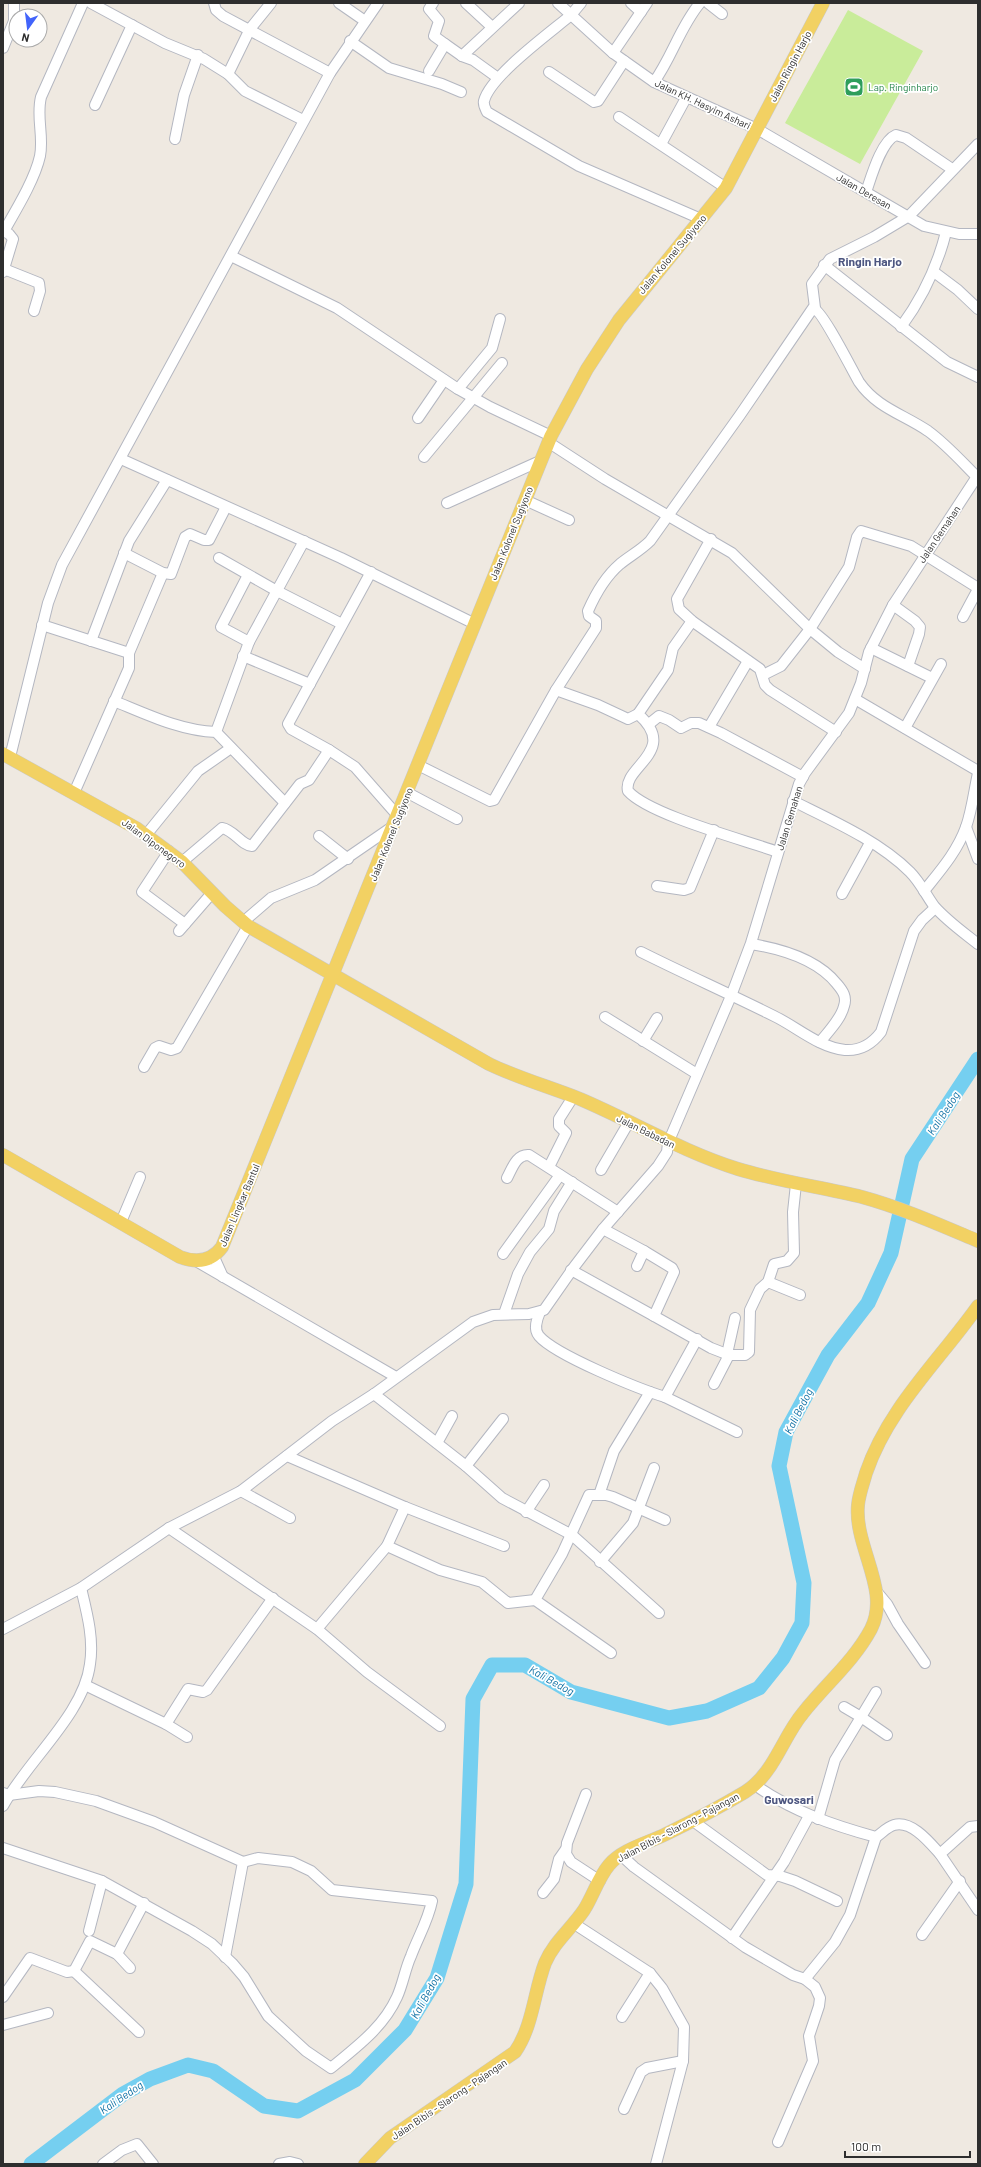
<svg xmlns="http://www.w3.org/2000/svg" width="981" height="2167" font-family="Barlow,sans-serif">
  <rect width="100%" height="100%" fill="#efe9e1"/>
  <path fill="#c9ec9a" d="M848,10l75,41 -63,113 -75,-41z"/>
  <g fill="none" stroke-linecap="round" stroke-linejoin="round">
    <path stroke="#75cff0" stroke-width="15" d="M31,2164l92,-70 27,-15 38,-14 25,6 51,35 34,5 57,-31 50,-50 32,-52 29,-94 7,-185 19,-34h33l46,27 98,26 38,-7 52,-23 24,-30 19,-35 2,-40 -25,-117 7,-34 42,-77 40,-52 23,-50 21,-94 66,-100"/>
    <g stroke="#b4b7c1" stroke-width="12">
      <g id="minor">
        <path d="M91,3l74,40 39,16 24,15 17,17 58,29"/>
        <path d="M214,3l2,7 7,6 107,57"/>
        <path d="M339,3l26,18"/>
        <path d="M433,3l-4,6 10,12 -5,15 11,8"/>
        <path d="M466,3l26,24"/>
        <path d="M558,3l55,50 41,29 103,47 167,97 35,8h19"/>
        <path d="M581,3l-10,12c-20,17 -81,61 -87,86 -1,4 1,7 3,11l92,54 122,53"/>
        <path d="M631,3l10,9"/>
        <path d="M708,3l14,11"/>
        <path d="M350,41l39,27 53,16 19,8"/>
        <path d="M3,48l11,-27v-18"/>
        <path d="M613,53l34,-50"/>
        <path d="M462,56l57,-53"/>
        <path d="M429,71l16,-27 17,12 11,4 25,18"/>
        <path d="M549,72l45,30 4,-1 26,-40"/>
        <path d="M228,74l22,-45 21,-26"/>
        <path d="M654,82c18,-25 26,-55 46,-79"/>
        <path d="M95,105l37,-80"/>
        <path d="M619,117l107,71"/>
        <path d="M175,139l9,-44 14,-40"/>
        <path d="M661,144l25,-46"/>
        <path d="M866,192c5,-14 15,-51 30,-57l10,3 46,31"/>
        <path d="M3,231l6,3 4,5 -10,33"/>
        <path d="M4,231c12,-21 31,-52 36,-75 4,-20 -4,-39 1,-59l42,-94"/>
        <path d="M231,256l106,52 121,81 32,18 61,29"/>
        <path d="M824,265l123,97 31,15"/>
        <path d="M4,269l35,14 1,8 -6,20"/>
        <path d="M934,272l24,18 20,19"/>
        <path d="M815,308l-3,-24 18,-25 44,-22 35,-21 69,-72"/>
        <path d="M901,327c22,-30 36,-59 45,-95"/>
        <path d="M458,389l34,-41 8,-29"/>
        <path d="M418,418l26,-38"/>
        <path d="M548,442l57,37 127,74 78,76 28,23 27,17"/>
        <path d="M424,457l78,-94"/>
        <path d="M121,459l220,99 134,66"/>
        <path d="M525,500l44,20"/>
        <path d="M447,503l93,-42"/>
        <path d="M711,539l-34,60 2,10 13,12 68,48 5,16 5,5 66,42"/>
        <path d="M124,553l39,20 8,1 14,-37 5,-3 14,6h5l17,-33"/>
        <path d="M219,558l58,33 65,33"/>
        <path d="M371,572l-83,152 3,5 38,21 26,17 43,49"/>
        <path d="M248,575l-27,52 28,15"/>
        <path d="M893,605l22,16 5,6 -1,7 -11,32"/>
        <path d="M963,617l15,-28"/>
        <path d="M692,621l-19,27 -5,22 -30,44c42,37 -16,53 -10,77 21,24 117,49 150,61"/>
        <path d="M42,625l87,28"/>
        <path d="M91,641l38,-100 38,-61"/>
        <path d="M871,648l61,30"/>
        <path d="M243,656l67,28"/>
        <path d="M763,675l18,-9 29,-37 39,-62 8,-30 4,-6 50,15 67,42"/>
        <path d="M556,690l42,15 30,14 10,-5"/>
        <path d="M855,699l123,72"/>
        <path d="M114,701c32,13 67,30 102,31l69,71"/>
        <path d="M649,724l10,-8 10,4 12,8 10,-5h8l22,10 82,44"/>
        <path d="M709,727l39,-66"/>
        <path d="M905,728l36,-64"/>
        <path d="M216,732l33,-90 55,-101"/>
        <path d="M10,757l38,-154 14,-38 268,-492 48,-70"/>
        <path d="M418,765l72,36 4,-1 62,-110 40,-62v-7l-7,-5 -1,-5c7,-16 18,-35 32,-47 10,-8 21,-14 30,-23l90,-126 73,-107c9,2 39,62 46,74 18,26 44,32 69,49 18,13 33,30 49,46"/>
        <path d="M74,793l55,-125v-15l34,-80"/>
        <path d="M408,793l49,26"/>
        <path d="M793,801c38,19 86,40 117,71 10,10 16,23 24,34 13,15 29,26 44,38"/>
        <path d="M966,827l12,32"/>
        <path d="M146,835l52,-64 33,-23"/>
        <path d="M319,836l29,23"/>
        <path d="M169,851l-27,41 43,32"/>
        <path d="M182,862l40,-34c12,2 19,17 30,18l48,-62 9,-4 20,-30"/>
        <path d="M657,886l27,4 6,-2 24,-58"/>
        <path d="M924,891c16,-20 33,-39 42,-64 6,-17 8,-36 12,-54"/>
        <path d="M842,894l28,-51"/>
        <path d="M243,922l28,-24 44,-18 77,-53"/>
        <path d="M179,931l33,-38"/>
        <path d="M751,944c31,5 66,15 86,40 6,7 10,13 7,22 -3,13 -16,26 -24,36"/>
        <path d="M641,952c44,22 89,42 133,64 23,11 44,31 71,34 15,1 27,-6 36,-18l33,-101 8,-11 13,-12"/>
        <path d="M605,1017l92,57"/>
        <path d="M643,1041l14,-23"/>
        <path d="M144,1067l11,-19 4,-2 12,4 6,-2 71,-122"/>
        <path d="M549,1167l17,-34 -7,-7v-7l14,-22"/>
        <path d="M601,1170l28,-48"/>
        <path d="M507,1178c5,-9 9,-24 22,-23l89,57"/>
        <path d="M121,1222l19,-45"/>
        <path d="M603,1229l41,22 -7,15"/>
        <path d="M644,1251l28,17 2,4 -20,44 57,32 18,7"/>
        <path d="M503,1254l57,-79"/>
        <path d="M214,1257l9,20"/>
        <path d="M196,1261l200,116"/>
        <path d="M571,1270l83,46"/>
        <path d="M768,1282l32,13"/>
        <path d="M540,1312c-3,7 -7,17 -1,24 16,19 100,53 126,61l32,-58"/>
        <path d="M504,1314l14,-40 12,-22 19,-23 5,-18 18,-29"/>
        <path d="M727,1354l8,-36"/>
        <path d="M714,1384l15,-29h16l4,-3 1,-42 10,-21 8,-7 6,-18 13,-3 7,-8 -1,-41 3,-28"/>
        <path d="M374,1394l92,72 36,32 70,37 87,78"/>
        <path d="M665,1397l72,35"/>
        <path d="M437,1443l15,-27"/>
        <path d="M287,1456l118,51 99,39"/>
        <path d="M466,1466l37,-47"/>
        <path d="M241,1491l49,27"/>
        <path d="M599,1495l15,-44 36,-59"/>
        <path d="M405,1507l-18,39 53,24 42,12 26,21 27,-3 76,53"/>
        <path d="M526,1512l18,-27"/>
        <path d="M169,1528l148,101 50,43 73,54"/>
        <path d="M600,1562l33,-39 21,-55"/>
        <path d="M877,1592l10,12 11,20 27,39"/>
        <path d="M535,1600l27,-46 27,-59h17l7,2 52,23"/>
        <path d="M3,1629l78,-41 88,-60 72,-37 91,-70 42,-27 99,-72 20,-7 36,-1 15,-4 30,-43 29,-38 55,-63 9,-14 1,-9 63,-147 20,-53 48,-159 6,-11 44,-60 12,-30 8,-31 24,-47 85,-130"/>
        <path d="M317,1629l70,-83"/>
        <path d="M85,1685l81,39 21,13"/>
        <path d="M844,1707l17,10 15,-25"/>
        <path d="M166,1724l22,-35 15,3 4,-2 66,-92"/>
        <path d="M755,1785c37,26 77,40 121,52 6,-4 11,-10 18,-12 18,-5 36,18 46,29"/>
        <path d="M3,1793l6,2 30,-4 16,1 41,9 58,21 89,40 -18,95"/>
        <path d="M586,1794l-19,49 -1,11 5,8 29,19"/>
        <path d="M3,1806c24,-45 81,-92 87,-142 4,-25 -3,-51 -9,-76"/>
        <path d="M818,1819l17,-59 26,-43 26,18"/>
        <path d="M693,1821l74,54 13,1 15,5 42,20"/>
        <path d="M978,1826l-8,1 -30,27 38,56"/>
        <path d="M3,1848l99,33 90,50 20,13 20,19 12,14 24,39 38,35 25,17c25,-21 52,-40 66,-71 6,-13 8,-28 14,-41 7,-19 17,-35 21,-55l-100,-11 -21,-19 -19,-9 -34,-4 -15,4"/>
        <path d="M621,1855l13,12 111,80 48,28 12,4 10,8 5,11 -1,8 -10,30 4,25 -35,81"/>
        <path d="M543,1893l11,-14 5,-20 7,-10"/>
        <path d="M573,1923l77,50 12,15 22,39 -1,34 -27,103"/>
        <path d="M89,1931l13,-50"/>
        <path d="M922,1935l38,-54"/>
        <path d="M732,1938l52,-76 25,-46"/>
        <path d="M117,1954l27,-51"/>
        <path d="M74,1971l65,61"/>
        <path d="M74,1971l16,-30 27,13 13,14"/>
        <path d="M805,1979l30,-37 15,-27 26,-78"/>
        <path d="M3,1997l27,-39 37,14 7,-1"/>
        <path d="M622,2017l28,-44"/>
        <path d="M3,2025l45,-12"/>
        <path d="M624,2109l17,-37 6,-4 36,-7"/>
        <path d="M103,2164l19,-14 15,-6 16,20"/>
        <path d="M279,2164l11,-2 8,2"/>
      </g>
    </g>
    <g stroke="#c9c9c9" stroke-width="14">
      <g id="major">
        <path d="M3,754l133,74 46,34 43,44 23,20 241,138c29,14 61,23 91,35 54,23 101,52 158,70 40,12 82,18 124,28 40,11 78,28 116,44"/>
        <path d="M3,1155l177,102c16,6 31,5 42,-10l329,-811 36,-67 32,-49 107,-132 97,-185"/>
        <path d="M365,2164l25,-26 125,-86c18,-26 19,-60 30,-89 9,-21 26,-34 39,-53 9,-14 14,-32 25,-45 13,-16 39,-22 57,-31 27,-13 54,-27 79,-42 29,-18 37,-54 58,-79 22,-28 51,-52 68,-84 20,-39 -17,-82 -13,-124 1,-11 5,-21 8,-32 22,-65 73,-112 112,-167"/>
      </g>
    </g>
    <use href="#minor" stroke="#fff" stroke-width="10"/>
    <use href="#major" stroke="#f2d163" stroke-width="13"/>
  </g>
  <defs>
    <g id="stadium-square" transform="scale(1)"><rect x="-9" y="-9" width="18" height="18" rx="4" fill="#2e9e5b" stroke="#fff"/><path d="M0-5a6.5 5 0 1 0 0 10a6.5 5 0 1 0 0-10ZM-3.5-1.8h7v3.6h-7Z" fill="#fff"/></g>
  </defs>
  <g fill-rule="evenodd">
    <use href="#stadium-square" x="854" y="87"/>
  </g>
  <g text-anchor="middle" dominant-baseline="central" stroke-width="3.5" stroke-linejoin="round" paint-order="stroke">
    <g font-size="10" fill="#2e2e2e" stroke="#fff">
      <text transform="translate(790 66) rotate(-62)">Jalan Ringin Harjo</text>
      <text transform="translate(703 104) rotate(25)">Jalan KH. Hasyim Ashari</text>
      <text transform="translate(864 191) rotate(30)">Jalan Deresan</text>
      <text transform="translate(672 254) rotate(-50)">Jalan Kolonel Sugiyono</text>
      <text transform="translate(511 533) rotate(-68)">Jalan Kolonel Sugiyono</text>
      <text transform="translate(939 534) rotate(-56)">Jalan Gemahan</text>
      <text transform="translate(789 818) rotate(-73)">Jalan Gemahan</text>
      <text transform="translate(391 834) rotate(-68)">Jalan Kolonel Sugiyono</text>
      <text transform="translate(154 843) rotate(36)">Jalan Diponegoro</text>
      <text transform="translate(646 1131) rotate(26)">Jalan Babadan</text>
      <text transform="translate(239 1205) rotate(-67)">Jalan Lingkar Bantul</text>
      <text transform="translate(678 1827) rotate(-28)">Jalan Bibis - Slarong - Pajangan</text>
      <text transform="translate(449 2099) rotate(-34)">Jalan Bibis - Slarong - Pajangan</text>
    </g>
    <g font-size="10" fill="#27864d" stroke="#fff" text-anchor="start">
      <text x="868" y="87">Lap. Ringinharjo</text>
    </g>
    <g font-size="11" font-style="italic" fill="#0d6fa3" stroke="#fff">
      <text transform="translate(943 1113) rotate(-57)">Kali Bedog</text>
      <text transform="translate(798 1411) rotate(-63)">Kali Bedog</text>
      <text transform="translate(552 1680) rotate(29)">Kali Bedog</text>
      <text transform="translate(425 1996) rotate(-61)">Kali Bedog</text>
      <text transform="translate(121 2097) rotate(-34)">Kali Bedog</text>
    </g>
    <g font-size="12" font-weight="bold" fill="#4d5680" stroke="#fff">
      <text x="870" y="261">Ringin Harjo</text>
      <text x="789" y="1799">Guwosari</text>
    </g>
  </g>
  <rect width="981" height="2167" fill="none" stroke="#2e2e2e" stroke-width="8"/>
  <g transform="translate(28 28) rotate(194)"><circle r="19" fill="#ffffff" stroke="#ababab"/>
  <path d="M0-3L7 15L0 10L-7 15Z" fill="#4264fb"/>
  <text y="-6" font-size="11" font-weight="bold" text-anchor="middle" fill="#2e2e2e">N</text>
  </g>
  <path d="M845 2151v6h125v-6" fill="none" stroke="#2e2e2e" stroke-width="2"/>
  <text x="851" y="2151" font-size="12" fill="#2e2e2e" stroke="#ffffff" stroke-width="3" paint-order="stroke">100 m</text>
</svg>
